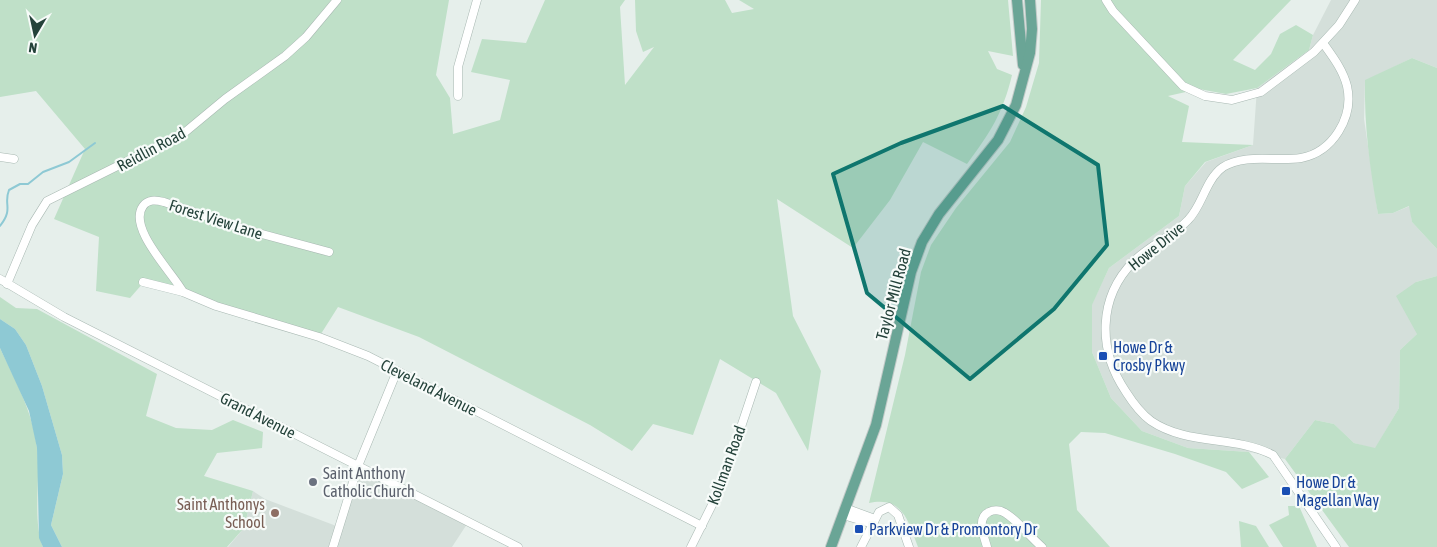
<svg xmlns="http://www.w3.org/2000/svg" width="1437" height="547" font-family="'Asap Condensed',sans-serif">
  <rect width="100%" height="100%" fill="#e6efeb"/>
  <g fill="#d4dfda">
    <path d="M1331,0h106v68l-25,-10 -47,23 -1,38 14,95 15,-1 17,-7 2,16 25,27v27l-21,6 1,52 -17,16 -1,58 -24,41 -21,-6 -20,-19 -19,-4 -30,39 -36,-7 -61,-4 -46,-17 -31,-33 -19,-46v-48l17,-36 70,-52 6,-30 21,-24 47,-17 4,-57 52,-38 4,-15z"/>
    <path d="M358,466l111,55 -17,26h-224l16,-19 9,-37 12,8 74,28z"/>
  </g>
  <g fill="#bfe0c8">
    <path d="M0,0h449l-13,75 14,23 3,36 47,-14 10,-40 -39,-8 11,-33 44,4 19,-43h80l-5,7 5,78 29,-38 -11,5 -7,-21 -1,-31h90l7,13 22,-4 -15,-9h269l5,56 -25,-5 9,18 15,6c-9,38 -22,58 -45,89l-44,-22 -33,58 -37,48 -76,-49 16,117 28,55 -13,80 -32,-58 -56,-34 -27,76 -40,-11 -21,27 -42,-26 -171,-88 -81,-30 -19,30 -175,-55 -14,16 -34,-7 3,-54 -45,-18 31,-70 -49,-58 -36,6z"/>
    <path d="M1041,0h250l-58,60 22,10 16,-16 9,-20 16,-9 17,10 -4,15 -52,38 -31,6 -27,-5 -31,7 21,10 -7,36 71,3 -48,17 -20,24 -6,30 -70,52 -17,37v47l19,46 31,33 46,17 61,4 20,25 -27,12 -16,-17 -51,-18 -70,-21 -24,-1 -12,12 8,66 33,37h-192c-10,-26 -15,-51 -49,-44l36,-148 16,-83 10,-27 25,-37 54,-66 16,-35 13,-44z"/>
    <path d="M1412,58l25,10v181l-25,-27 -3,-16 -16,7 -15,1c-8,-45 -14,-88 -13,-134z"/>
    <path d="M1437,276v271h-88l-64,-88 30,-39 19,4 20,19 21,5 24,-40 1,-58 17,-16 -21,-38 20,-14z"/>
    <path d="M0,297l16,11 21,1 120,65 -11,42 30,12 36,2 21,-10 30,12 -1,16 -45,5 -13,23 49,15 -9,37 -17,19h-165l-11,-22 12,-51 -1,-19 -20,-69 -16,-41 -11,-16 -15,-10z"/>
    <path d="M0,348c15,32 33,64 37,100 4,30 -5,72 6,99h-43z"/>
    <path d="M1288,506h11l18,41h-34l-14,-22 20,-10z"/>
    <path d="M1239,521l17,5 13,21h-28z"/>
  </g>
  <path fill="#8ec9d4" d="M0,319l15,10 11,16 16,41 20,69 1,19 -12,51 11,22h-19l-4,-9 -2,-90 -8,-37 -29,-63z"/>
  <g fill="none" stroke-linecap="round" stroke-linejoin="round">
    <path stroke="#8ec9d4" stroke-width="2" d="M0,226c14,-18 3,-21 9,-36l11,-6h8l15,-12 26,-10 26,-19"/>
    <g stroke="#a8b8b2" stroke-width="9">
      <g id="minor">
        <path d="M1106,0l7,11 70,75 22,10 27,4 29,-8 53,-40 25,-27 16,-25"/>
        <path d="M1323,43c10,14 20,27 24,43 7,31 -14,66 -46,72 -24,4 -56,-5 -78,9 -18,13 -20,38 -35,53 -16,17 -38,25 -54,41 -37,37 -36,90 -8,131 7,11 14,21 25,29 37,25 83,14 122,34l63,92"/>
        <path d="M458,96v-29l19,-67"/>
        <path d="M0,157l14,2"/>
        <path d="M0,279l64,38 454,230"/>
        <path d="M143,282l40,10 33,14 103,31 49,19 334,170"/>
        <path d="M7,284l25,-59 15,-24 137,-68 41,-34 60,-43 21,-19 31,-37"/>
        <path d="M183,292c-10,-19 -56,-64 -40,-86 5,-7 13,-6 21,-4l83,28 82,22"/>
        <path d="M845,508l30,11"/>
        <path d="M843,515l30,9"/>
        <path d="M333,547l25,-81 39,-95"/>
        <path d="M691,547l30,-60 35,-105"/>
        <path d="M861,547l18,-35 10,-5 9,8 11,32"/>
        <path d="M987,547c-3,-11 -11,-29 2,-35 4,-2 8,-2 12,-1 12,4 30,27 41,36"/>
      </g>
    </g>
    <g stroke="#c2cac8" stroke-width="12">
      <g id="major">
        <path d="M1017,0l6,65"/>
        <path d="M831,547l45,-122 35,-153 11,-30 17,-28 59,-74 18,-35 14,-52 2,-24 -2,-29"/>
      </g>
    </g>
    <use href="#minor" stroke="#fff" stroke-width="8"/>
    <use href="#major" stroke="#6aa596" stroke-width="10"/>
  </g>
  <path fill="#0f766e" fill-opacity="0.2" stroke="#0f766e" stroke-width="4" stroke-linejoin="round" d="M1003,106l95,59 9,80 -53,64 -84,70 -103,-86 -34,-119 68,-31z"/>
  <g fill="#1a4fb4" stroke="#f7fbf9" stroke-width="2">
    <rect x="1098" y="351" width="10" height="10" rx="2.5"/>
    <rect x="1281" y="486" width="10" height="10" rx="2.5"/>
    <rect x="854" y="524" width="10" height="10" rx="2.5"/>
  </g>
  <circle fill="#6b7280" stroke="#f7fbf9" stroke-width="2" cx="313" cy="482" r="5"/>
  <circle fill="#8d6e63" stroke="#f7fbf9" stroke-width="2" cx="275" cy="513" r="5"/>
  <g text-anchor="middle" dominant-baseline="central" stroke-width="4.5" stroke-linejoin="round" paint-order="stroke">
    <g font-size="16" fill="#24423a" stroke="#f7fbf9">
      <text transform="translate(151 149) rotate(-28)">Reidlin Road</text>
      <text transform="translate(216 219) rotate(18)">Forest View Lane</text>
      <text transform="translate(1156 246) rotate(-39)">Howe Drive</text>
      <text transform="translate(893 294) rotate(-75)">Taylor Mill Road</text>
      <text transform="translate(429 387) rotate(27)">Cleveland Avenue</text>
      <text transform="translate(258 415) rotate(27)">Grand Avenue</text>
      <text transform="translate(726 465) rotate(-70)">Kollman Road</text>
    </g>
    <g font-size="16" fill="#164399" stroke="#f7fbf9" text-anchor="start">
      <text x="1113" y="347">Howe Dr &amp;<tspan x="1113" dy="18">Crosby Pkwy</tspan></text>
      <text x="1296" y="482">Howe Dr &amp;<tspan x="1296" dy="18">Magellan Way</tspan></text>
      <text x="869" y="529">Parkview Dr &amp; Promontory Dr</text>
    </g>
    <g font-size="16" fill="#5b616d" stroke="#f7fbf9" text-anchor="start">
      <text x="323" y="473">Saint Anthony<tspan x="323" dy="18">Catholic Church</tspan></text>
    </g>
    <g font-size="16" fill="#785e54" stroke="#f7fbf9" text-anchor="end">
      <text x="265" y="504">Saint Anthonys<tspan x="265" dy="18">School</tspan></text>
    </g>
  </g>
  <g transform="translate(35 35) rotate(189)" stroke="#f7fbf9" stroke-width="4" paint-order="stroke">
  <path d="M0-4L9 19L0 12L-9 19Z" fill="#24423a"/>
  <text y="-8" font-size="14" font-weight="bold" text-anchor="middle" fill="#24423a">N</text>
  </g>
</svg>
